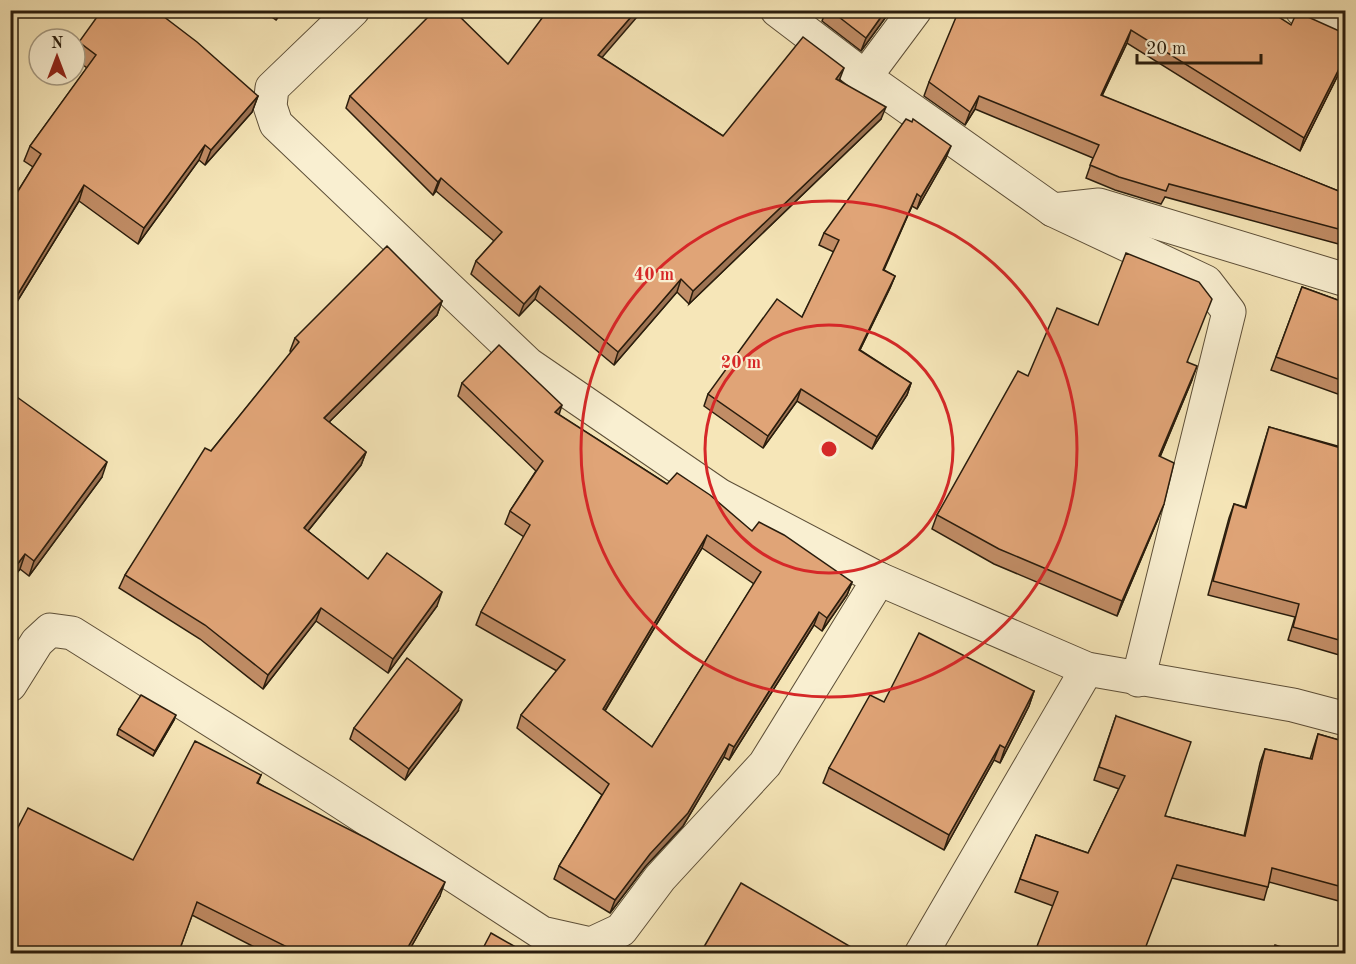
<svg xmlns="http://www.w3.org/2000/svg" width="1356" height="964" font-family="'Old Standard TT',serif">
  <rect width="100%" height="100%" fill="#f6e6b8"/>
  <filter id="stains"><feTurbulence type="fractalNoise" baseFrequency=".00333" numOctaves="4"/><feColorMatrix values="0 0 0 0 .2 0 0 0 0 .09 0 0 0 0 .02 0 0 0 .5 -.17"/></filter>
  <radialGradient id="worn" r=".72"><stop offset=".6" stop-color="#630" stop-opacity="0"/><stop offset="1" stop-color="#630" stop-opacity=".3"/></radialGradient>
  <g fill="none" stroke-linecap="round" stroke-linejoin="round">
    <g stroke="#5d4f38" stroke-width="35">
      <g id="street">
        <path d="M353,10l-81,78 -2,18 6,18 252,240 191,131 160,84 208,90 206,36 53,14"/>
        <path d="M777,10l88,67 188,133 153,72 23,30 -91,368"/>
        <path d="M1302,10l44,20"/>
        <path d="M865,77l50,-67"/>
        <path d="M1053,210l46,-5 247,75"/>
        <path d="M10,685l27,-43 13,-12 22,3 252,158 218,142 49,11 30,-14 39,-52 105,-114 114,-185"/>
        <path d="M921,954l166,-285"/>
      </g>
    </g>
    <use href="#street" stroke="#f9efd1" stroke-width="33"/>
  </g>
  <g fill="#c18d66" stroke="#2a1d0d" stroke-width="1.5" fill-rule="evenodd">
    <path d="M262,10h21l-7,10z"/>
    <path d="M825,10h66l-30,41 -39,-30 4,-10z"/>
    <path d="M976,11l315,14 55,9v25l-46,92 -173,-108 -25,53 244,98v52l-181,-49 -4,7 -46,-14 -29,-12 7,-20 -118,-49 -10,16 -41,-29 5,-14z"/>
    <path d="M79,42l179,54 -6,16 -47,53 -6,-5 -61,84 -59,-43 -69,112v-109l23,-37 -9,-6 6,-15 57,-78 -12,-9v-6z"/>
    <path d="M602,58l121,78 117,-56 41,39 -192,185 -12,-12 -63,73 -79,-66 -16,17 -48,-42 5,-13 18,-20 -58,-50 -3,4 -87,-87 4,-12 158,-32z"/>
    <path d="M946,158l-29,51 -5,-3 -28,64 11,6 -5,12 -30,62 51,33 -4,12 -35,54 -75,-48 -34,47 -59,-42 4,-12 94,-77 32,-65 -15,-7 5,-12z"/>
    <path d="M1302,287l44,16v94l-75,-27z"/>
    <path d="M442,301l-5,14 -108,107 37,30 -5,13 -53,66 60,48 69,27 -49,67 -72,-52 -53,68 -63,-50 -81,-51 6,-13 86,-124 80,-98 -1,-2 5,-13z"/>
    <path d="M1098,325l90,37 4,18 -32,77 -2,62 -41,97 -123,-52 -62,-35 5,-14 91,-139z"/>
    <path d="M462,383l97,32 108,69 85,47 100,51 -5,13 -25,36 -8,-6 -85,135 -5,-3 -41,69 -38,41 -35,46 -56,-34 5,-13 43,-71 -85,-67 4,-13 36,-44 -81,-46 5,-13 43,-75 -19,-13 5,-13 26,-40 -78,-75zM702,548l52,36 -102,163 -47,-36z"/>
    <path d="M10,392l92,85 -73,99 -9,-7 -10,13z"/>
    <path d="M1269,427l72,20 5,-13v223l-58,-17 7,-23 -87,-22 21,-77 5,-14 11,3 20,-67z"/>
    <path d="M1034,691l-5,15 -29,57 -6,-3 -50,90 -121,-67 6,-15 55,-66z"/>
    <path d="M458,711l-53,69 -55,-41 4,-11z"/>
    <path d="M1116,716l49,100 79,20 16,-73 5,-14 45,10 8,-25 28,8v161l-77,-21 -5,18 -92,-22 -119,28 -38,-14 21,-57 52,18 31,-64 -25,-9z"/>
    <path d="M174,720l-21,36 -36,-21 2,-6z"/>
    <path d="M261,775l-3,8 182,113 -33,58h-139l-76,-39 -14,39h-168v-111l123,17z"/>
  </g>
  <g fill="#9d7353" stroke="#2a1d0d" stroke-width="1.5">
    <path d="M280,10h3l-7,10z"/>
    <path d="M637,10h6l-50,58 5,-13z"/>
    <path d="M886,10h5l-30,41 5,-13z"/>
    <path d="M1131,30l-4,13 -31,65 5,-13z"/>
    <path d="M1346,55v4l-46,92 4,-13z"/>
    <path d="M844,68l-5,13 -3,-2z"/>
    <path d="M258,96l-6,16 -47,53 6,-15z"/>
    <path d="M979,96l-4,13 -10,16 5,-13z"/>
    <path d="M886,107l-5,12 -192,185 4,-13z"/>
    <path d="M205,145l-6,15 -61,84 6,-16z"/>
    <path d="M951,146l-5,12 -29,51 4,-12z"/>
    <path d="M441,178l-5,13 -3,4 5,-13z"/>
    <path d="M84,185l-5,16 -69,112v-6z"/>
    <path d="M917,194l-5,12 -34,76 5,-12z"/>
    <path d="M895,276l-5,12 -36,74 5,-12z"/>
    <path d="M681,279l-4,13 -63,73 4,-13z"/>
    <path d="M540,286l-5,13 -16,17 5,-12z"/>
    <path d="M442,301l-5,14 -118,117 5,-14z"/>
    <path d="M1197,366l-5,14 -38,91 5,-15z"/>
    <path d="M911,383l-4,12 -35,54 5,-12z"/>
    <path d="M801,389l-4,12 -34,47 5,-12z"/>
    <path d="M562,405l-4,13 -3,-6z"/>
    <path d="M366,452l-5,13 -62,77 5,-14z"/>
    <path d="M107,462l-5,15 -73,99 5,-15z"/>
    <path d="M1164,504l-6,15 -41,97 5,-15z"/>
    <path d="M707,535l-5,13 -104,174 5,-13z"/>
    <path d="M25,554l-5,15 -10,13v-8z"/>
    <path d="M852,582l-5,13 -25,36 5,-13z"/>
    <path d="M442,592l-5,14 -49,67 5,-14z"/>
    <path d="M321,608l-5,13 -53,68 5,-14z"/>
    <path d="M819,612l-5,13 -85,135 5,-13z"/>
    <path d="M1034,691l-5,15 -29,57 5,-15z"/>
    <path d="M462,700l-4,11 -53,69 4,-11z"/>
    <path d="M176,715l-2,5 -21,36 2,-5z"/>
    <path d="M729,744l-5,13 -41,69 -38,41 -35,46 5,-13z"/>
    <path d="M1000,745l-6,15 -50,90 5,-15z"/>
    <path d="M445,882l-5,14 -33,58h-3z"/>
  </g>
  <g fill="#e0a477" stroke="#2a1d0d" stroke-width="1.5" fill-rule="evenodd">
    <path d="M102,10h53l42,32 61,54 -47,54 -6,-5 -61,83 -60,-43 -74,122v-103l31,-50 -11,-8 66,-91 -17,-13z"/>
    <path d="M435,10h18l55,54 40,-54h89l-39,45 125,81 80,-99 41,31 -8,11 50,28 -193,184 -12,-12 -63,73 -78,-66 -16,18 -48,-43 26,-29 -61,-54 -3,4 -88,-86z"/>
    <path d="M830,10h56l-20,28z"/>
    <path d="M959,10h15l2,1v-1h292l23,15 6,-13 49,22v21l-42,83 -173,-108 -30,65 245,99v37l-177,-47 -3,7 -47,-14 -29,-12 9,-20 -120,-49 -9,16 -41,-30z"/>
    <path d="M906,119l6,3 1,-3 38,27 -30,51 -4,-3 -34,76 12,6 -36,74 52,33 -34,54 -76,-48 -33,47 -60,-42 69,-95 25,18 37,-77 -15,-7z"/>
    <path d="M387,246l55,55 -118,117 42,34 -62,76 64,51 19,-26 55,39 -49,67 -72,-51 -53,67 -63,-50 -80,-50 80,-127 6,3 88,-109 -4,-4z"/>
    <path d="M1126,253l73,29 13,17 -25,63 10,4 -38,90 15,7 -10,41 -42,97 -123,-52 -62,-34 81,-144 10,5 29,-68 41,17z"/>
    <path d="M1302,287l44,16v79l-70,-25z"/>
    <path d="M499,345l63,60 -7,7 112,72 10,-11 33,22 42,36 7,-9 25,13 68,47 -25,36 -8,-6 -85,135 -5,-3 -41,69 -38,41 -35,46 -56,-34 50,-82 -88,-69 44,-55 -84,-48 49,-87 -20,-14 33,-50 -81,-78zM707,535l54,37 -109,175 -49,-38z"/>
    <path d="M10,392l97,70 -73,99 -9,-7 -15,20z"/>
    <path d="M1269,427l72,21 5,-13v207l-53,-15 6,-23 -86,-23 21,-77 12,4z"/>
    <path d="M919,633l115,58 -29,57 -5,-3 -51,90 -120,-67 41,-73 14,7z"/>
    <path d="M407,658l55,42 -53,69 -55,-41z"/>
    <path d="M141,695l35,20 -21,36 -36,-22z"/>
    <path d="M1116,716l75,26 -26,74 80,20 20,-87 47,10 6,-25 28,8v146l-74,-20 -4,19 -91,-22 -34,89h-109l24,-62 -38,-13 16,-44 52,18 37,-77 -26,-9z"/>
    <path d="M195,741l66,34 -4,8 109,55 79,44 -41,72h-103l-104,-52 -19,52h-154l-14,-9v-102l18,-35 105,52z"/>
    <path d="M741,883l122,71h-160l-2,-2z"/>
    <path d="M1346,929v25h-9z"/>
    <path d="M491,933l37,21h-48z"/>
    <path d="M1275,945l28,9h-31z"/>
  </g>
  <g fill="none" stroke="#d62828" stroke-width="3">
    <circle cx="829" cy="449" r="124"/>
    <circle cx="829" cy="449" r="248"/>
  </g>
  <circle cx="829" cy="449" r="9" fill="#d62828" stroke="#f9efd1" stroke-width="3"/>
  <g font-size="18" text-anchor="middle" font-weight="bold" fill="#d62828" stroke="#f9efd1" stroke-width="4.5" stroke-linejoin="round" paint-order="stroke">
    <text x="654" y="280">40 m</text>
    <text x="741" y="368">20 m</text>
  </g>
  <rect width="1356" height="964" fill="none" stroke="#f6e6b8" stroke-width="36"/>
  <rect x="12" y="12" width="1332" height="940" fill="none" stroke="#2a1d0d" stroke-width="3"/>
  <rect x="18" y="18" width="1320" height="928" fill="none" stroke="#2a1d0d" stroke-width="1.5"/>
  <g transform="translate(57 57)"><circle r="28" fill="#f9efd1" stroke="#a69b83" stroke-width="1.5"/>
  <path d="M0-4.5L10 22L0 15L-10 22Z" fill="#8f2418"/>
  <text y="-9" font-size="16" font-weight="bold" text-anchor="middle" fill="#2a1d0d">N</text>
  </g>
  <path d="M1137 54v9h124v-9" fill="none" stroke="#2a1d0d" stroke-width="3"/>
  <text x="1146" y="54" font-size="18" fill="#2a1d0d" stroke="#f9efd1" stroke-width="4.5" paint-order="stroke">20 m</text>
  <rect width="100%" height="100%" filter="url(#stains)"/>
  <rect width="100%" height="100%" fill="url(#worn)"/>
</svg>
